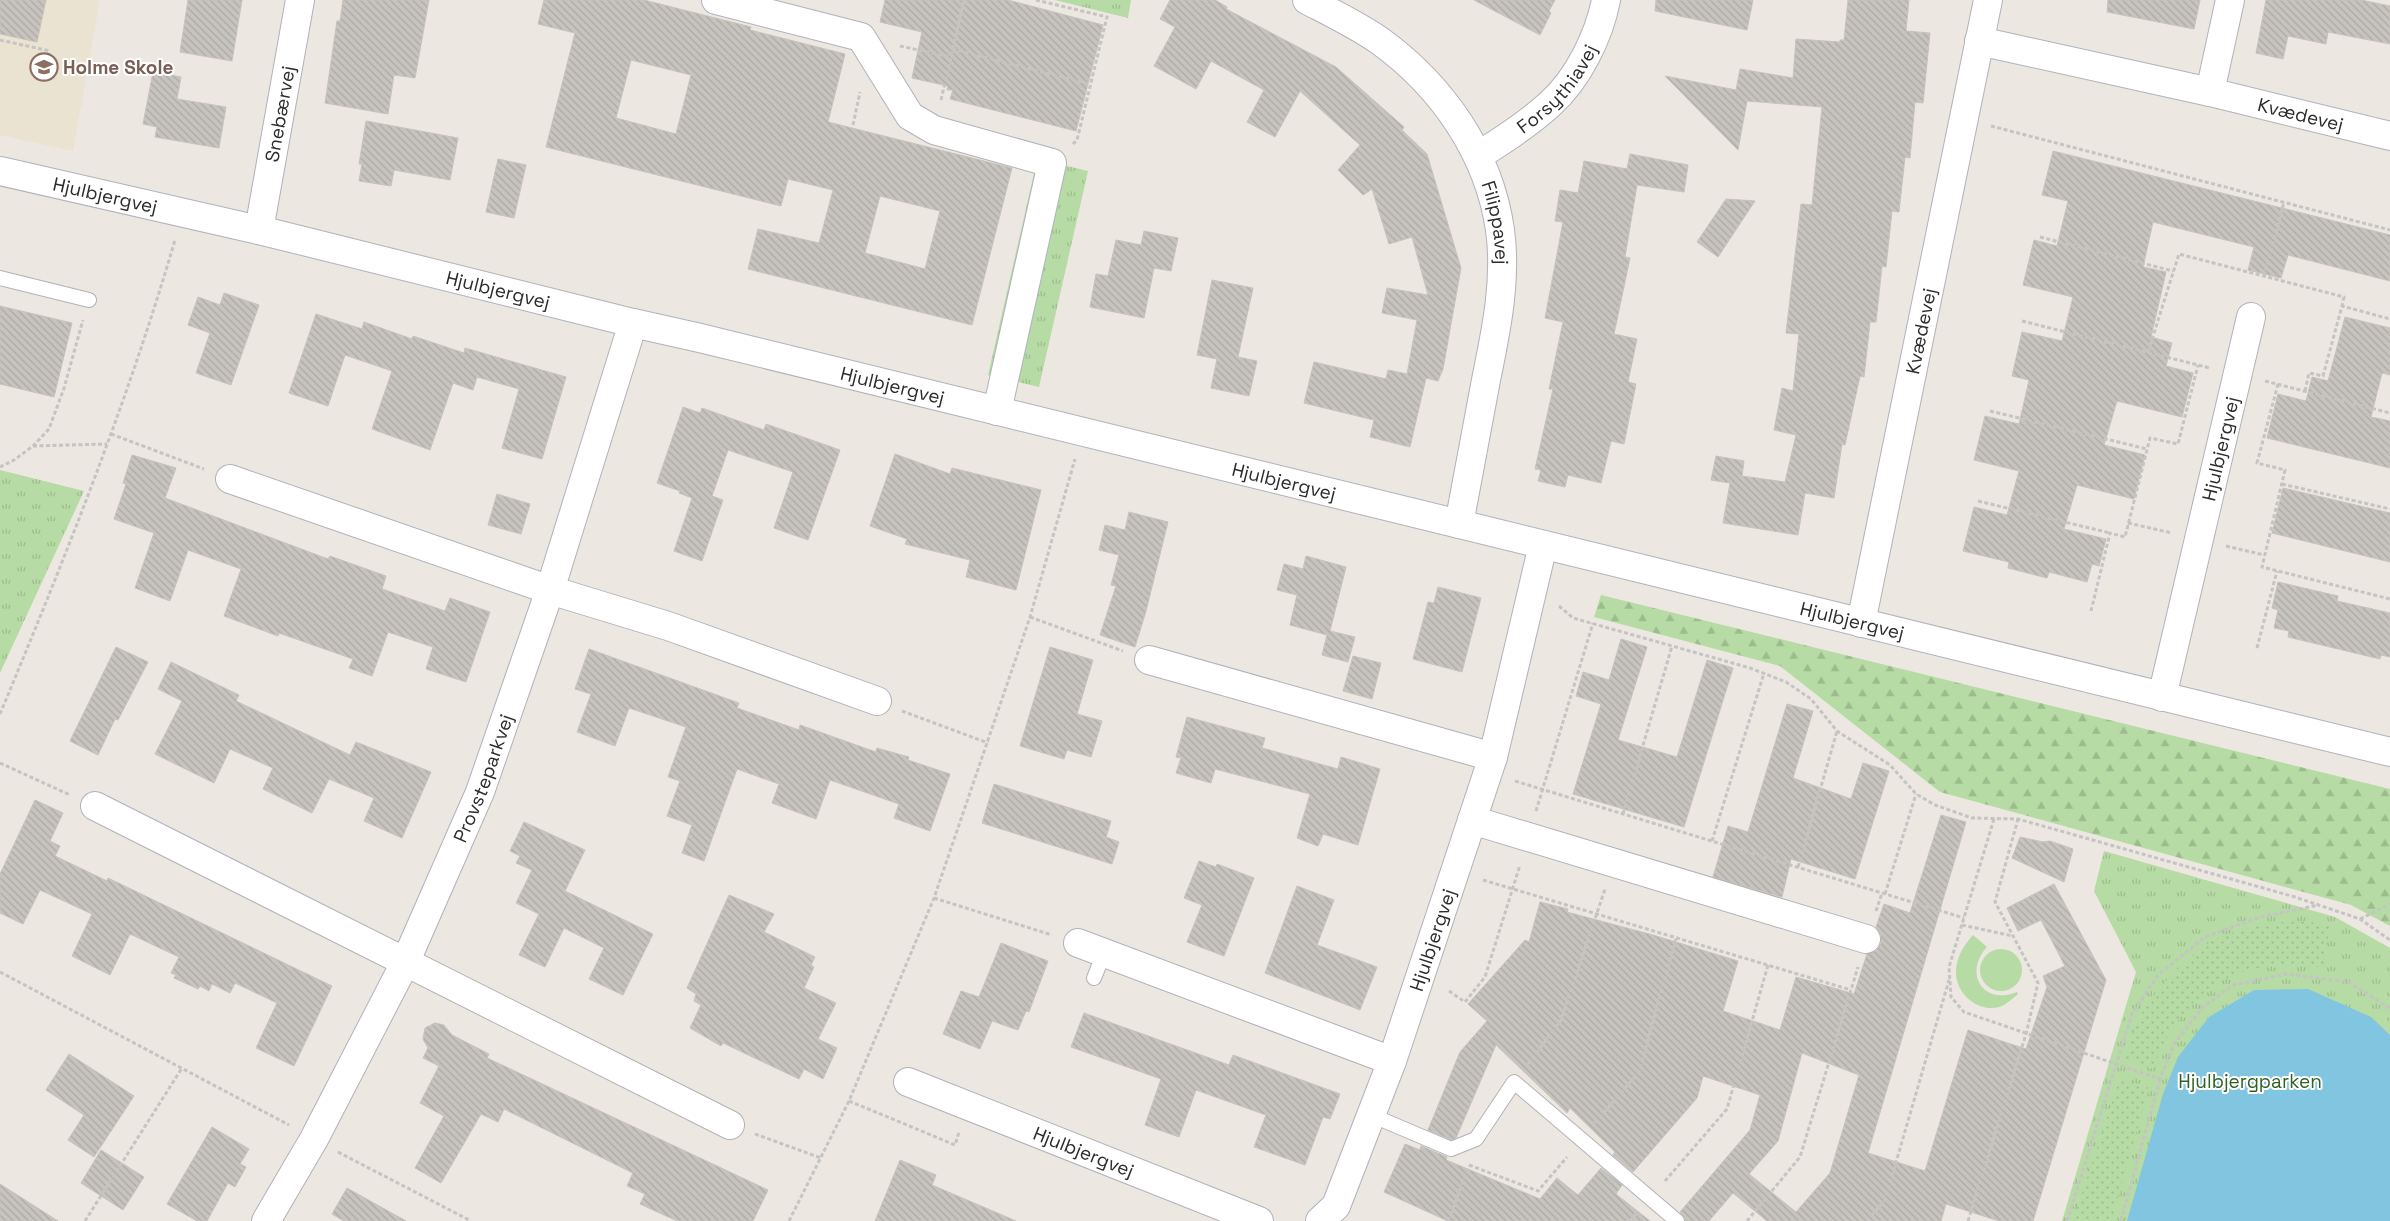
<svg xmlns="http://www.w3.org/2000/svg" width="2390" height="1221" font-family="'Space Grotesk',sans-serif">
  <defs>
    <pattern id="forest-firs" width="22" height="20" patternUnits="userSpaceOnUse" patternTransform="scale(1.25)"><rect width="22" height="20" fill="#b6dba4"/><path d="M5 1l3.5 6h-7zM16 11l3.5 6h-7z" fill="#9dbc8d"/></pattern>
    <pattern id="park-tufts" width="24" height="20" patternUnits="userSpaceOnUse" patternTransform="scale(1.25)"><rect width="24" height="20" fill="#b6dba4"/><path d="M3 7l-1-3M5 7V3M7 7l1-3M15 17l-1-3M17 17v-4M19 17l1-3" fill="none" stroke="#9dbc8d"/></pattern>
    <pattern id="garden-dots" width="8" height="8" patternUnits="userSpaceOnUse" patternTransform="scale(1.25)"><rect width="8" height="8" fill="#b6dba4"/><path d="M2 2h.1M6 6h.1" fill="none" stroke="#9dbc8d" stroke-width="1.8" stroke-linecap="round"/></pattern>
    <pattern id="building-back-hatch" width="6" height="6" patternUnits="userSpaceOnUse" patternTransform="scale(1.25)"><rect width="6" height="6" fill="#c7c4bf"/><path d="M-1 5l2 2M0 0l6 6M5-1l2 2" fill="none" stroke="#aba9a4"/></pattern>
  </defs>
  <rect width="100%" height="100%" fill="#ece7e0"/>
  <path fill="#ebe3d2" d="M0,0h100l-27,151 -73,-16z"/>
  <g fill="#b6dba4">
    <path d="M1973,935l14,12c-24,26 -4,59 30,45l1,2c-5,4 -12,11 -19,13 -20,6 -43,-13 -43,-34 0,-15 7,-27 17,-38z"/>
    <circle cx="2001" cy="970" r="21"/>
  </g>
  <path fill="url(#forest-firs)" d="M1601,595l789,194v137l-39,-21 -411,-113 -160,-126 -186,-49z"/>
  <g fill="url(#park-tufts)">
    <path d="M1055,0h76l-3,18z"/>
    <path d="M1059,164l29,7 -49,216 -51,-12 47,-206z"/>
    <path d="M0,470l84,21 -84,182z"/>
    <path d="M2104,851l231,66 55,31v273h-328l74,-249 -42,-81z"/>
  </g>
  <g fill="url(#garden-dots)">
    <path d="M2284,922h27l19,4 -7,41c-21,0 -45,-3 -65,1 -52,9 -89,54 -105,101l-28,-11c6,-15 10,-33 18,-47 10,-20 56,-66 77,-74 20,-8 43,-12 64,-15z"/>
    <path d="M2120,1078l29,10 -38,133h-38z"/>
  </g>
  <path fill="#81c5e0" d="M2308,989l63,28 19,18v186h-263l36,-127 15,-37 31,-40 45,-27z"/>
  <g fill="url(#building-back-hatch)" stroke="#c7c2ba" fill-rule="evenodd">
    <path d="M0,0h46l-9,42 -37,-8z"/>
    <path d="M188,0h54l-10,61 -52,-9z"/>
    <path d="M343,0h86l-14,78 -21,-3 -6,39 -63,-11 12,-82h3z"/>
    <path d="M544,0h100l107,27 -1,3 95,24 -17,68 184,46 -40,157 -224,-56 10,-40 61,14 14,-53 -45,-11 -7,27 -235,-59 29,-114 -37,-9zM631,60l60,15 -15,59 -60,-16zM880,196l60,15 -15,58 -60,-16z"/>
    <path d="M885,0h123l95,25 -27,106 -126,-32 3,-9h-6l1,-4 -36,-8 10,-46 -42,-10z"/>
    <path d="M1170,0h45l12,7 -1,2 110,58 68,60 -2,3 25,24 34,114 -18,101 -5,12 -12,-3 -16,69 -40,-10 4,-17 -70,-17 10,-41 72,17 2,-9 19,4 10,-54 -35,-7 5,-25 41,7 -16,-58 -23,7 -17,-55 -9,6 -25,-25 22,-25 -60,-54 -25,46 -28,-15 17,-32 -53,-29 -15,28 -42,-23 21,-39 -15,-8z"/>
    <path d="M1474,0h81l-6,11 2,2 -11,22z"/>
    <path d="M1656,0h97l-6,30 -92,-19z"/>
    <path d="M1848,0h61l-3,31 24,2 -7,70 -8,-1 -5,56 -5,-1 -6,55 -7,-1 -6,56 -4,-1 -6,56h-6l-6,55 -4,-1 -15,69 -3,-1 -8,54 -29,-5 -7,42 -75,-12 7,-40 -19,-3 5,-24 28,5 -2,15 43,6 11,-47 -22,-5 8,-42 11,3 6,-57 -13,-1 15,-129 11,1 10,-98 -75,-6 -9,49 -73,-74 71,14 4,-21 53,9 3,-39 44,3v-2h4z"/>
    <path d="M2108,0h92l-6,29 -87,-17z"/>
    <path d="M2266,0h95l29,6v38l-62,-12 -2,12 -38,-8 -5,23 -27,-6z"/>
    <path d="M153,72l28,5 -4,22 49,8 -7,41 -64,-11 2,-10 -14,-3z"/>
    <path d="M366,121l92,17 -8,42 -56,-10 -3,16 -32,-5 3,-17h-3z"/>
    <path d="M2053,151l337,84v46l-102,-26 -7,23 -33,-8 6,-23 -101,-25 -10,45 23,5 -15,65 21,6 -6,23 27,7 -11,44 -65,-16 -13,44 41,10 -11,44 -57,-14 -13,44 42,10 -7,27 -7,-2 -5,18 -38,-10 -2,6 -39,-10 1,-6 -46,-11 11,-44 33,8 12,-44 -45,-11 11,-44 34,8 10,-44 -17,-4 10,-44 40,9 11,-44 -50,-12 11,-45 23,6 11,-45 -26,-6z"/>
    <path d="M1630,154l58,11 -4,27 -47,-7 -12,72 5,1 -16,76 23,5 -9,43 8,2 -12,60 -13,-3 -10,42 -33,-8 -3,12 -27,-6 3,-11 -6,-1 18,-80h-4l14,-67 -18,-4 18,-96 -8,-1 5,-31 18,3 6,-32 43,8z"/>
    <path d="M498,159l28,6 -12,53 -28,-6z"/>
    <path d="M1726,199l29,2 -37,56 -21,-15z"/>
    <path d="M1144,231l34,7 -7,33 -17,-3 -10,50 -54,-11 6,-33 12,2 8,-36 25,5z"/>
    <path d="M1212,280l41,8 -15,69 19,4 -8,35 -38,-8 6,-29 -20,-4z"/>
    <path d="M224,293l35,12 -28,80 -35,-12 14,-40 -22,-8 10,-28 22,8z"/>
    <path d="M0,306l72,17 -18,74 -54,-13z"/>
    <path d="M316,314l46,15 2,-7 48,17 1,-3 51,17 1,-5 101,29 -24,82 -40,-11 17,-59 -42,-12 -4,13 -20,-7 -23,67 -58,-21 20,-58 -47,-16 -17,51 -39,-13z"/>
    <path d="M2345,317l45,11v47l-8,-2 -11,44 19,4v47l-123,-30 11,-44 28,7 6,-24 16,4z"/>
    <path d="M683,407l17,6 2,-5 62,22 2,-6 74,26 -32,90 -34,-12 19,-56 -65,-22 -16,46 11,4 -21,61 -28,-10 18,-53 -13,-5 1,-2 -23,-8z"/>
    <path d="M895,454l55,20 2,-6 89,22 -25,100 -50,-13 4,-17 -65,-16 2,-5 -37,-13z"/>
    <path d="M132,455l44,13 -11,30 163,61 2,-3 56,20 -4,13 63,22 5,-13 40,14 -24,70 -40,-13 7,-22 -45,-15 -16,44 -23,-8 4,-9 -74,-26 -1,3 -54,-20 17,-47 -53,-19 -18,51 -35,-13 19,-55 -40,-14 12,-35 -3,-1z"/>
    <path d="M2283,488l107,25v49l-118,-29z"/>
    <path d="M497,494l33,10 -9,30 -33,-9z"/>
    <path d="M1129,512l39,10 -22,89 -11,36 -35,-12 16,-49 -5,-1 8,-30 -20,-5 6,-25 20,5z"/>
    <path d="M1306,556l40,11 -16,64 25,6 -7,25 -26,-7 5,-20 -37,-10 7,-30 -20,-5 7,-26 19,5z"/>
    <path d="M2278,582l60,14 -1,5 53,12v44l-9,-2 -1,4 -92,-22 1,-6 -15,-3 4,-18 -6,-2z"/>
    <path d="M1438,587l43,11 -19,74 -49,-13 15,-57 6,1z"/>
    <path d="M1621,639l26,8 -29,93 59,17 30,-97 26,8 -49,159 -111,-33 28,-90 -25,-8 7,-24 26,8z"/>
    <path d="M116,647l32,15 -30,58 -3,-1 -17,36 -28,-14z"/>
    <path d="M1050,647l43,13 -16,54 25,7 -11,36 -24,-7 -3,9 -44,-13z"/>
    <path d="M589,649l150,54 -2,5 62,22 1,-5 76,27 1,-4 32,9 -1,3 42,14 -20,57 -36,-13 5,-14 -69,-24 -14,39 -44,-16 7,-19 -42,-15 -33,92 -22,-8 10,-28 -25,-9 13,-35 -12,-4 18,-50 -57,-19 -14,38 -38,-14 14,-38 -16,-5z"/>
    <path d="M1353,656l28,7 -9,36 -29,-8z"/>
    <path d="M171,662l68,33 -3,6 114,54 6,-13 75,30 -29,66 -38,-17 10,-23 -45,-19 -17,34 -49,-24 10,-21 -43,-19 -16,34 -59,-29 27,-53 -24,-12z"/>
    <path d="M1787,704l26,7 -20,67 58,21 12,-36 26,8 -34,108 -64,-20 -9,38 -69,-20 15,-51 20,6z"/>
    <path d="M1187,717l78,21 -3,10 76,21 3,-12 39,12 -22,76 -35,-11 -5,12 -21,-8 13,-44 -95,-25 -4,14 -35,-10 5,-15 -5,-1z"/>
    <path d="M994,784l117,37 -5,16 13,5 -7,22 -130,-41z"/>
    <path d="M35,800l28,13 -13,28 10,5 -5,10 52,25 1,-3 224,108 -38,80 -38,-18 21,-45 -42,-20 -5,10 -18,-9 -3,7 -9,-5 -2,3 -24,-11 2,-3 -5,-2 8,-16 -49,-23 -20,41 -38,-19 20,-42 -52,-24 -17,34 -23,-11v-39z"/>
    <path d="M1941,815l25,7 -98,331 57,18 43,-141 58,19 21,-62 -4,-11 22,-10 -24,-46 -23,11 -11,-23 47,-24 52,96 -73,241h-34l-53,-17 -5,17h-174l-34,-28 -24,28h-23l-6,-9 70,-82 10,-35 -57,-19 -6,22 -64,74 -20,-17 2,-3 -45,-44 -3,5 -71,-68 -40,93 -5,2 -23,-10 32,-78 27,-31 -19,-17 57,-64 4,2 11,-40 28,7 -1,3 86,23 85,26 -15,50 57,19 16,-53 58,17 13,-40 9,-3 5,-7v-9l-5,-8 8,-23 26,9zM1802,1053l57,22 -29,98 -34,39 -47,-38 29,-33z"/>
    <path d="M524,822l61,28 -20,41 88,43 -30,61 -34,-16 15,-31 -40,-20 -19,39 -26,-12 20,-41 -23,-11 16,-33 -16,-7 4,-7 -10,-5z"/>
    <path d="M2020,837l23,5 7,-1 23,8 -9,33 -52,-24z"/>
    <path d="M1199,861l17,6 1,-3 37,14 -30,78 -37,-14 15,-37 -18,-7z"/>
    <path d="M1297,886l37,14 -17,45 60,22 -17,43 -95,-37z"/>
    <path d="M729,895l45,19 -10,18 51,25 -4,8 3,2 -10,21 32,15 -18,36 19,9 -14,31 -19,-10 -5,10 -76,-36 -2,3 -31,-18 11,-23 -7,-4 2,-7 -9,-6z"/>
    <path d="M1001,943l47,18 -19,51 -3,-1 -8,19 -26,-9 -12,28 -37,-15 18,-43 18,6z"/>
    <path d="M1084,1013l145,52 4,-10 107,39 -10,25 -7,-2 -18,48 -51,-18 12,-32 -70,-25 -17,47 -34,-12 16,-46 -90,-32z"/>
    <path d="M435,1023l9,2 8,10 37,19 -2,4 281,132 -15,31h-76l-37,-17 5,-10 -18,-8 6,-13 -129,-64 -6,13 -17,-8 -40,69 -26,-15 29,-52 -24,-13 19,-37 -16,-8 5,-10 -5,-9 2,-11z"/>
    <path d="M69,1054l65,42 -40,61 -26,-17 16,-25 -38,-25z"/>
    <path d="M212,1127l37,22 -9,15 6,3 -11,20 -7,-4 -21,38h-10l-30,-17z"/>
    <path d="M1405,1144l15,6 1,-4 26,11 -1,3 94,39 17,-21 21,17 23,-27 21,17 -6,9 34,27h-202l-64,-29z"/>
    <path d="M101,1150l43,27 -21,33 -42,-27z"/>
    <path d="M900,1160l36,15 -4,10 84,36h-141z"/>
    <path d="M0,1184l58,37h-58z"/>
    <path d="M347,1188l59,33h-62l-12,-7z"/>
  </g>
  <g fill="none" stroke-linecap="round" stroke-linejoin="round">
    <g stroke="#b0b2ba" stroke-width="16">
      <g id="lane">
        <path d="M0,278l89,22"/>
        <path d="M1094,978l10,-25"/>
        <path d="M1371,1115l80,34 25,-10 38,-57 163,139"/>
      </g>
    </g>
    <g stroke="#b0b2ba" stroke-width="30">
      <g id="street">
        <path d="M716,0l145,37 49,79 24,14 118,33 -55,248"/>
        <path id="s1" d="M1307,0c25,13 50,25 73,41 62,45 109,112 120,189 7,50 -4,101 -14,150 -9,48 -18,96 -27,144"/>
        <path id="s2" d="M1979,41l231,51 180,44"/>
        <path d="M2210,92l20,-92"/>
        <path id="s3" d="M1478,156c25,-16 50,-32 72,-52 28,-25 49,-68 56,-104"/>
        <path id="s4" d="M0,171l259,59 374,93 67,15 1690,414"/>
        <path id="s5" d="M259,230l41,-230"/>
        <path d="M230,479l320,111 118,36 209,75"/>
        <path id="s6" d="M1861,623l127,-623"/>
        <path d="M1149,660l344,97"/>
        <path id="s7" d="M2162,697l89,-380"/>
        <path d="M95,806l635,319"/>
        <path d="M1472,820l394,119"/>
        <path d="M1078,943l314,118"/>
        <path id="s8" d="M908,1082l351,139"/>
        <path id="s9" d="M266,1221l48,-82 91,-176 75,-171 70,-202 83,-267"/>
        <path id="s10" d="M1320,1221l16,-15 56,-145 101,-304 50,-212"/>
      </g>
    </g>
    <g stroke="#c4c4c4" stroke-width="3" stroke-dasharray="4 2.5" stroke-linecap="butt">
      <path d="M1036,0l71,17 -30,123 -4,4"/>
      <path d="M0,40l50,11"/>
      <path d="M900,46l50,11"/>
      <path d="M952,49l137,35"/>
      <path d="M941,100l23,-100"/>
      <path d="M853,125l7,-33"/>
      <path d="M1991,126l399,104"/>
      <path d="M2040,237l133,34"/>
      <path d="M2264,277l20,-75"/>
      <path d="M2022,321l188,47"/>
      <path d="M2148,352l31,-98 165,43 -2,9"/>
      <path d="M2265,381l125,32"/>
      <path d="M2278,384l-21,79 28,7 -23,97 128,32"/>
      <path d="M2305,391l4,-18 14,3 19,-70 48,13"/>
      <path d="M1990,411l157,38"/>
      <path d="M111,434l93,35"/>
      <path d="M33,446l74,-2"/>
      <path d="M0,467l14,-7 19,-14 16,-17 15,-41 19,-68"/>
      <path d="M2282,484l108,25"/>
      <path d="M1978,501l132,32"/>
      <path d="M2128,523l44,10"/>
      <path d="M2226,546l38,9"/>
      <path d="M1559,606l14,12 177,50 36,14 25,17 26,32 53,34 26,29 19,11 37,13 46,1 277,78 65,22 30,21"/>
      <path d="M2091,611l19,-78 15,4 25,-99 28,6 20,-79"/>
      <path d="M1030,617l93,34"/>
      <path d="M2257,648l20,-77"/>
      <path d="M902,711l86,32"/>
      <path d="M0,714c65,-156 128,-313 175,-474"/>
      <path d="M0,763l70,32"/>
      <path d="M1515,781l449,137"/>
      <path d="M1536,811l57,-188"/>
      <path d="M1623,814l49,-168"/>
      <path d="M1994,819l-45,148 2,30 13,15 196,67 14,-35 29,-37 30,-22 53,-11 62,8 42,26"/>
      <path d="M1712,841l52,-168"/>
      <path d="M1798,867l39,-136"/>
      <path d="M1483,880l368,110"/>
      <path d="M1885,894l31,-100"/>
      <path d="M934,898l118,37"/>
      <path d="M1876,911l6,-18"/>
      <path d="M2360,919l30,-15"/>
      <path d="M1962,925l51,11"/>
      <path d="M0,972l289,153"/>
      <path d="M1449,991l16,11 20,-25 35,-112"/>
      <path d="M1528,1064l33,-44 44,-131"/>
      <path d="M849,1101l106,44 4,-13"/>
      <path d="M1595,1123l44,-51 37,-134"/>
      <path d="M755,1134l66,24"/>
      <path d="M338,1152l133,69"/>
      <path d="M1469,1165l69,26 29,-34"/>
      <path d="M1665,1181l62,-72 41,-144"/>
      <path d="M85,1221l97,-153"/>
      <path d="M789,1221l60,-120 85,-203 96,-281 45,-158"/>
      <path d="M1448,1221l21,-55"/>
      <path d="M1630,1221l6,-7"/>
      <path d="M1747,1221l53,-64 58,-190"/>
      <path d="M1867,1221l18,-21 64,-220"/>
      <path d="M1968,1221l58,-187 12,-51 -43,-81 23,-83"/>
      <path d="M2067,1221l65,-207 26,-39 47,-38 55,-20 59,-12"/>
      <path d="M2121,1221l39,-142"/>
    </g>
    <use href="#lane" stroke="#fff" stroke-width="14"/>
    <use href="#street" stroke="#fff" stroke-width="28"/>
  </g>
  <defs>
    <g id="school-ring" transform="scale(1.4375)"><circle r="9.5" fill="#fff" stroke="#8d6e63" stroke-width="1.5"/><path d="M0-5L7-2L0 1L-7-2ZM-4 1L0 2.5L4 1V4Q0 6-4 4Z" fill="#8d6e63"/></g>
  </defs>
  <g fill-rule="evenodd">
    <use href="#school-ring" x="44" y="67"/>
  </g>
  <g text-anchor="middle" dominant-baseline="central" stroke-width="4" stroke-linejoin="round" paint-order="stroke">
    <g font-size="19" font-weight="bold" fill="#785e54" stroke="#fff" text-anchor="start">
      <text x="63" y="67">Holme Skole</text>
    </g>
    <g font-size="19" fill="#2c2c2c" stroke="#fff">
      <text stroke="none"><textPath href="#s3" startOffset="105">Forsythiavej</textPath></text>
      <text stroke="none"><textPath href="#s2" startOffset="330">Kvædevej</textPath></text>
      <text stroke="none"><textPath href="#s5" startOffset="118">Snebærvej</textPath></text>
      <text stroke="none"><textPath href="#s4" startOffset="108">Hjulbjergvej</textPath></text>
      <text stroke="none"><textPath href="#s1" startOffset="306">Filippavej</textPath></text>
      <text stroke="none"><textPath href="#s4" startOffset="512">Hjulbjergvej</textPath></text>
      <text stroke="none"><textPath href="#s6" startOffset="298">Kvædevej</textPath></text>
      <text stroke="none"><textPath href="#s4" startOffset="918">Hjulbjergvej</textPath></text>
      <text stroke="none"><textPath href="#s7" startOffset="255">Hjulbjergvej</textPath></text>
      <text stroke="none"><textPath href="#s4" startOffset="1321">Hjulbjergvej</textPath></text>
      <text stroke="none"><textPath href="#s4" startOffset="1906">Hjulbjergvej</textPath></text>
      <text stroke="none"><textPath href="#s9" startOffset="494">Provsteparkvej</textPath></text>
      <text stroke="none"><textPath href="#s10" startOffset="305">Hjulbjergvej</textPath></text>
      <text stroke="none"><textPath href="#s8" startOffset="189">Hjulbjergvej</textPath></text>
    </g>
    <g font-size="19" fill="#306124" stroke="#fff">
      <text x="2250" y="1081">Hjulbjergparken</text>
    </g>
  </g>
</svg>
